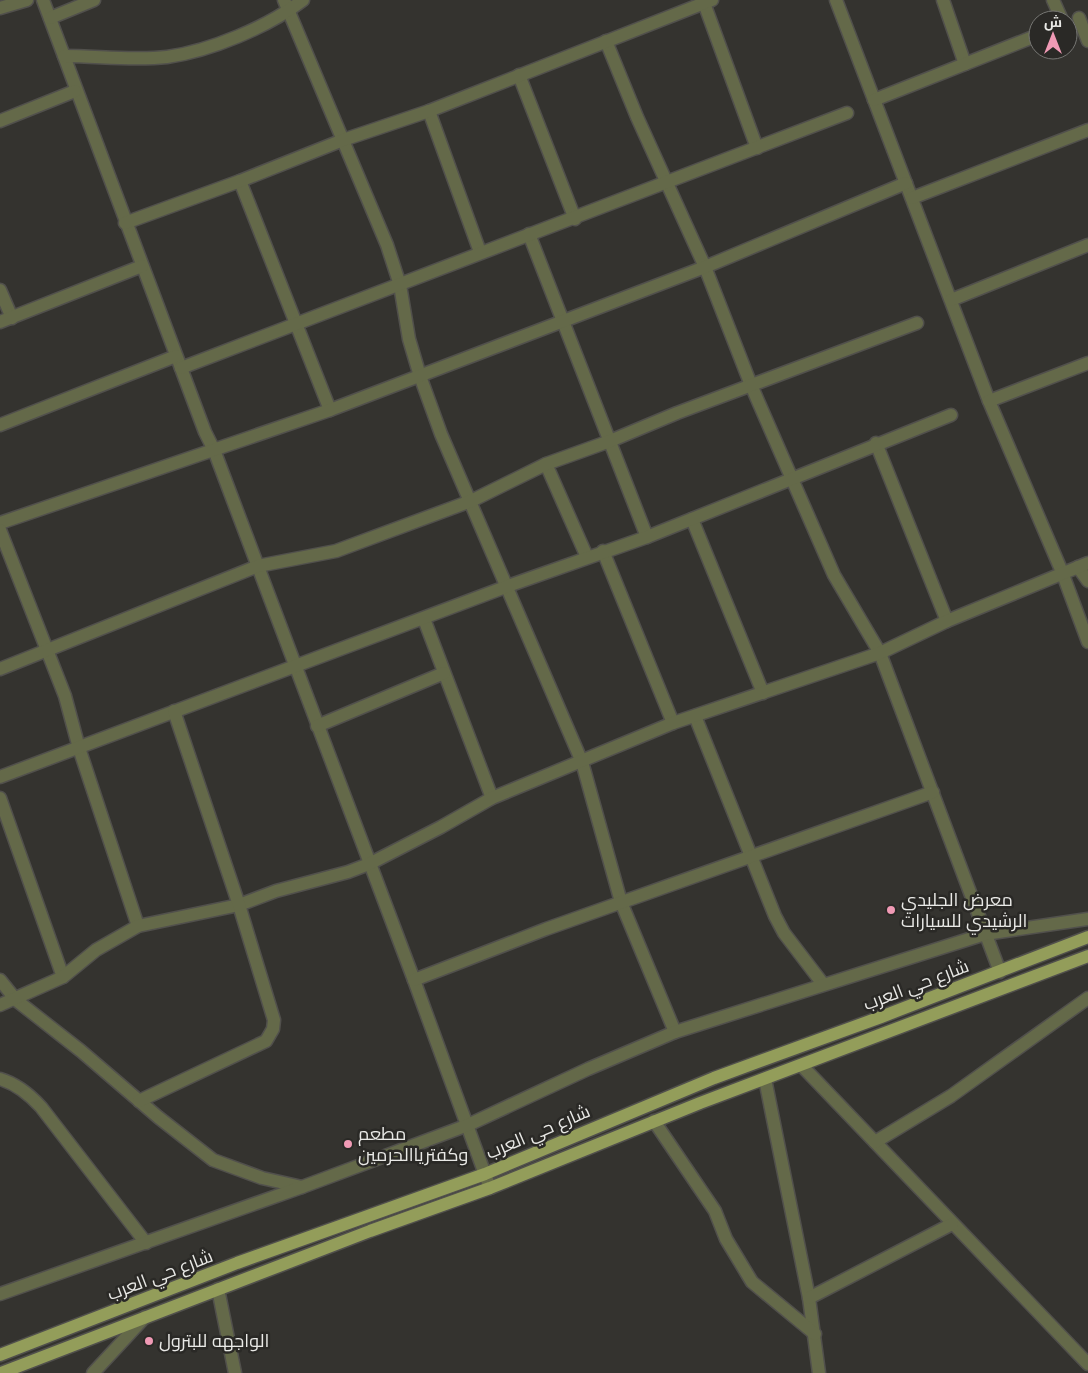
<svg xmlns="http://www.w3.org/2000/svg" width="1088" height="1373" font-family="'Fira Sans',Cairo,sans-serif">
  <rect width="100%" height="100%" fill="#34332f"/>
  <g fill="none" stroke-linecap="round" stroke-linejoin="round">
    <g stroke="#51504c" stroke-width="15">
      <g id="minor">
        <path d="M43,0l162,432 9,18 200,530 76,208"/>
        <path d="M284,0l103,245 13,40 9,54 11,37 21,58 141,328 39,140 54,130"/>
        <path d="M836,0l153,401 73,171 26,70"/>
        <path d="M943,0l22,64"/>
        <path d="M1053,0l9,20"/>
        <path d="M704,3l53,145"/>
        <path d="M0,8l27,-8"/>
        <path d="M50,18l44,-18"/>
        <path d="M1079,18l9,23"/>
        <path d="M606,41l31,76 68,150 46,118 83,190 46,78 120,319"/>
        <path d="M64,56c34,0 69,5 103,1 43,-6 101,-30 136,-57"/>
        <path d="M519,75l56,144"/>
        <path d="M874,100l164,-65"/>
        <path d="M429,111l51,141"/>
        <path d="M0,121l75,-30"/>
        <path d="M240,181l90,229"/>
        <path d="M912,198l176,-68"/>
        <path d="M125,223l115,-42 103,-41 86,-29 283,-111"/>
        <path d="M529,234l118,303"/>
        <path d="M0,290l12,28"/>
        <path d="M951,300l137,-55"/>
        <path d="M0,322l142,-56"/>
        <path d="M181,368l666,-255"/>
        <path d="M989,401l99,-38"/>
        <path d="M0,425l176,-69"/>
        <path d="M876,443l71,178"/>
        <path d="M546,464l41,93"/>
        <path d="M692,519l71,174"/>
        <path d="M0,523l330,-113 375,-143 201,-84"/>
        <path d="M0,530l65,166 14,52 59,178"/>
        <path d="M603,551l70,172"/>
        <path d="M1078,567l10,14"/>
        <path d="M424,619l68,179"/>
        <path d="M0,669l258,-103 78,-15 135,-50 75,-37 64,-23 67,-28 240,-90"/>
        <path d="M695,716l80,200 9,17 39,51"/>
        <path d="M317,726l127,-53"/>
        <path d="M0,777l508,-191 139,-49 304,-122"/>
        <path d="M0,798l63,179"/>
        <path d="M0,980l16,20 65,51 77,66 55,43 49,18 40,9"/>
        <path d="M414,980l132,-51 387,-137"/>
        <path d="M0,1005l63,-28 33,-27 42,-24 101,-21 37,-14 72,-19 21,-8 72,-37 51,-29 181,-75 207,-70 67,-32 141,-58"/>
        <path d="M802,1066l286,298"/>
        <path d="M0,1079c17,5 29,15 41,28l105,136"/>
        <path d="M765,1079l44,219 10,75"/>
        <path d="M139,1101l127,-60 7,-12 1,-9 -35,-115 -65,-194"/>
        <path d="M654,1121l61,90 11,28 26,43 63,52"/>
        <path d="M875,1142l76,-46 137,-98"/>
        <path d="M218,1289l17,84"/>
        <path d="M0,1294l302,-107 166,-62 120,-56 87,-37 310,-98 103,-15"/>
        <path d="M809,1298l143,-74"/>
        <path d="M93,1373l52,-56"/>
      </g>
    </g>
    <g stroke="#51504c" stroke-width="15">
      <g id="major">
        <path d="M0,1355l237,-92 248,-89 229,-96 167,-61 207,-80"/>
        <path d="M1,1373l369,-142 120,-43 210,-85 388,-147"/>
      </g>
    </g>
    <use href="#minor" stroke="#646949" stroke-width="12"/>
    <use href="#major" stroke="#939d5a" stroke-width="12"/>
  </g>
  <g fill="#f09ab5" stroke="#2a2926" stroke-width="2">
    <circle cx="891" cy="910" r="5"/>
    <circle cx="348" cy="1144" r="5"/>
    <circle cx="149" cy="1341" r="5"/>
  </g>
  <g text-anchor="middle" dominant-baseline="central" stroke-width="5" stroke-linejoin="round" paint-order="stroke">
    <g font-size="18" fill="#e9e9e6" stroke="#2a2926" text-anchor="start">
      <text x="901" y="900">معرض الجليدي<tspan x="901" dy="21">الرشيدي للسيارات</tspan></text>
      <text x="358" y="1134">مطعم<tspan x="358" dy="21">وكفترياالحرمين</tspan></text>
      <text x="159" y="1341">الواجهه للبترول</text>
    </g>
    <g font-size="18" fill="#e9e9e6" stroke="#2a2926">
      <text transform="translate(916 985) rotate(-21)">شارع حي العرب</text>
      <text transform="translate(538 1132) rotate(-23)">شارع حي العرب</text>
      <text transform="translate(160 1275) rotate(-21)">شارع حي العرب</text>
    </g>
  </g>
  <g transform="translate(1053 35)"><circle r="24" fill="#2a2926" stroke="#767673"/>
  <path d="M0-4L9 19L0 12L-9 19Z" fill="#f09ab5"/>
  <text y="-8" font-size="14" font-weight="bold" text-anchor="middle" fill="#e9e9e6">ش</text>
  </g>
</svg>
